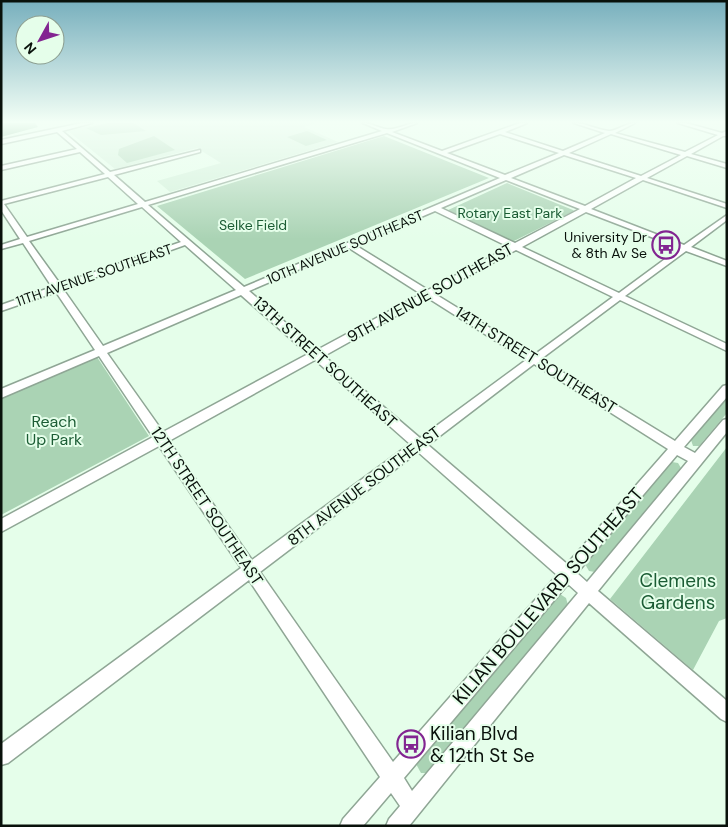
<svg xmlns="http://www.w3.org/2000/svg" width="728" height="827" font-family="'DM Sans',sans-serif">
  <rect width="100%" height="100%" fill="#e5feea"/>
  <path fill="#d2f0d9" d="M103,123h213l-12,4 34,15 -168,50 -13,-11 64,-18 -24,-15 -82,21 -47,-38z"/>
  <g fill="#aad3b4">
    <path d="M109,123h24l13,8 -45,4 -15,-7z"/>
    <path d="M307,131l20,9 -21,6 -19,-9z"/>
    <path d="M154,136l21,14 -48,13 -9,-8 1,-6z"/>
    <path d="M384,136l105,42 -244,101 -88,-73z"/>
    <path d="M507,183l66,27 1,1 -62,31 -66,-31z"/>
    <path d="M97,357l52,79 -148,79v-117z"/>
    <path d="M727,398v15l-28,33h-6l-2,-6z"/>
    <path d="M727,447v171l-8,3 -26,49 -83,-71z"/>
    <path d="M672,462l6,1 3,5 -86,104 -6,-1 -4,-7z"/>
    <path d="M560,594l6,4 2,7 -139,168h-8l-5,-9z"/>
  </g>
  <path fill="#6da77d" d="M1,123h34l3,4 -37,10z"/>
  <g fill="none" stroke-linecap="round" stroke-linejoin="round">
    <g stroke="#8fa695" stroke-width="3">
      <path id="minor" d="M82,123h10l-30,8 48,41 90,-22v2l-86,23 31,27 237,-71 -19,-8c9,0 15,5 23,6 9,2 21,-6 31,-6l-25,9 50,19 78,-28h7l-22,9 58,19 42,-18 -31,-10c12,0 23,7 35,8 8,0 17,-8 26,-8l-20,10 70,19 33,-17 -40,-12h8l36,10 5,-2v5h-4l-32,18 36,10v4l-40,-12 -40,22 80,26v4l-84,-28 -52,29 93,36 43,-30v5l-36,27 36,14v5l-41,-15 -61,45 102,48v7l-107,-51 -79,59 134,82 48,-55 4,-1v12l-43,50 11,6 28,-33 4,-1v13l-129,159 129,110v21l-6,-3 -132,-116 -180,223h-23l3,-7 11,-13 -9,-13 -28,33h-23l3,-7 37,-42 -131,-197 -241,183 -7,2v-21l240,-176 -82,-122 -158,86v-13l152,-82 -54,-81 -98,42v-9l94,-39 -39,-58 -55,19v-6l51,-18 -29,-44 -22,6v-4l19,-6 -19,-29v-9l104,-27 -25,-22 -79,18v-4l76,-17 -20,-17 -56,12v-4zM387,133l113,45 -256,109 -96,-82zM500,134l59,19 -54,22 -58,-22zM611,134l70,21 -40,21 -72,-23zM564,155l72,23 -51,28 -74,-28zM108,177l30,27 -111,33 -23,-33zM506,180l74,29 -65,34 -74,-35zM142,207l39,35 -121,42 -31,-43zM435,211l74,36 -81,43 -73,-45zM586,212l94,36 -61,45 -97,-46zM185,245l51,45 -133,56 -40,-57zM349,248l72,46 -104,56 -68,-59zM516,250l97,47 -79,58 -99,-61zM241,295l67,59 -145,78 -56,-79zM428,298l98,62 -106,78 -96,-82zM315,360l95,84 -158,116 -83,-119zM534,364l134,85 -101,115 -139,-119zM418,452l139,123 -164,187 -133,-190zM677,455l11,6 -101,121 -10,-9zM568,584l10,9 -166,198 -8,-13z"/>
    </g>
    <use href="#minor" fill="#fff" fill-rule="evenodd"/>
  </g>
  <linearGradient id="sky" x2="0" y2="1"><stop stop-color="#77afbd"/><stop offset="0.51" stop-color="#f3fff6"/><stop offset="1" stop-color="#f3fff6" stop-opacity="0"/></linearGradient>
  <rect width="728" height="239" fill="url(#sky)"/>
  <defs>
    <g id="bus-ring" transform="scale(1.4375)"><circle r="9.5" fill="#e5feea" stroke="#822591" stroke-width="1.5"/><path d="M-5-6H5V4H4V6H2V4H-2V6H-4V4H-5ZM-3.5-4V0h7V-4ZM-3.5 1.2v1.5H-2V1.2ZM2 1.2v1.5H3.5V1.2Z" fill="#822591"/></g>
  </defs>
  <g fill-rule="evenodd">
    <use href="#bus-ring" x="666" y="245"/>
    <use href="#bus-ring" x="411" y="744"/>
  </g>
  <g text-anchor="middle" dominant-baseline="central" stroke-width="4" stroke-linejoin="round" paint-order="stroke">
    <g font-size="14" fill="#1b5c34" stroke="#e5feea">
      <text x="510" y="213">Rotary East Park</text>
      <text x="253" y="225">Selke Field</text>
    </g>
    <g font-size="14" fill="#09110b" stroke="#e5feea" text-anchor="end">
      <text x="647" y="237">University Dr<tspan x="647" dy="16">&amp; 8th Av Se</tspan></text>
    </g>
    <g font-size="14" fill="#09110b" stroke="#e5feea">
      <text transform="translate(345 247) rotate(-23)">10TH AVENUE SOUTHEAST</text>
      <text transform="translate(94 275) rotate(-19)">11TH AVENUE SOUTHEAST</text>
    </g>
    <g font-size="16" fill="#09110b" stroke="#e5feea">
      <text transform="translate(430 293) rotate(-29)">9TH AVENUE SOUTHEAST</text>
      <text transform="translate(536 360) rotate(32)">14TH STREET SOUTHEAST</text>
      <text transform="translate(325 362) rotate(42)">13TH STREET SOUTHEAST</text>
      <text transform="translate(364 486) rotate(-37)">8TH AVENUE SOUTHEAST</text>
      <text transform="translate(207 506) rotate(56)">12TH STREET SOUTHEAST</text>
    </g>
    <g font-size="16" fill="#1b5c34" stroke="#e5feea">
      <text x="54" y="421">Reach<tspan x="54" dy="18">Up Park</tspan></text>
    </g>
    <g font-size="19" fill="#1b5c34" stroke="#e5feea">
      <text x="678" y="580">Clemens<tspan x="678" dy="22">Gardens</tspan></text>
    </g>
    <g font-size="19" fill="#09110b" stroke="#e5feea">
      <text transform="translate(548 596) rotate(-49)">KILIAN BOULEVARD SOUTHEAST</text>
    </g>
    <g font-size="19" fill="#09110b" stroke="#e5feea" text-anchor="start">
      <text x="430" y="733">Kilian Blvd<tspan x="430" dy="22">&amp; 12th St Se</tspan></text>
    </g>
  </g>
  <rect width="728" height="827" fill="none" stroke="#09110b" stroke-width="5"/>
  <g transform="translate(40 40) rotate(230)"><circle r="24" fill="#e5feea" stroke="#8d9f91"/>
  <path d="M0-4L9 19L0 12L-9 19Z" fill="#822591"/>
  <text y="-8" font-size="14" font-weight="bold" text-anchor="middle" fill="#09110b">N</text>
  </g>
</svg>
